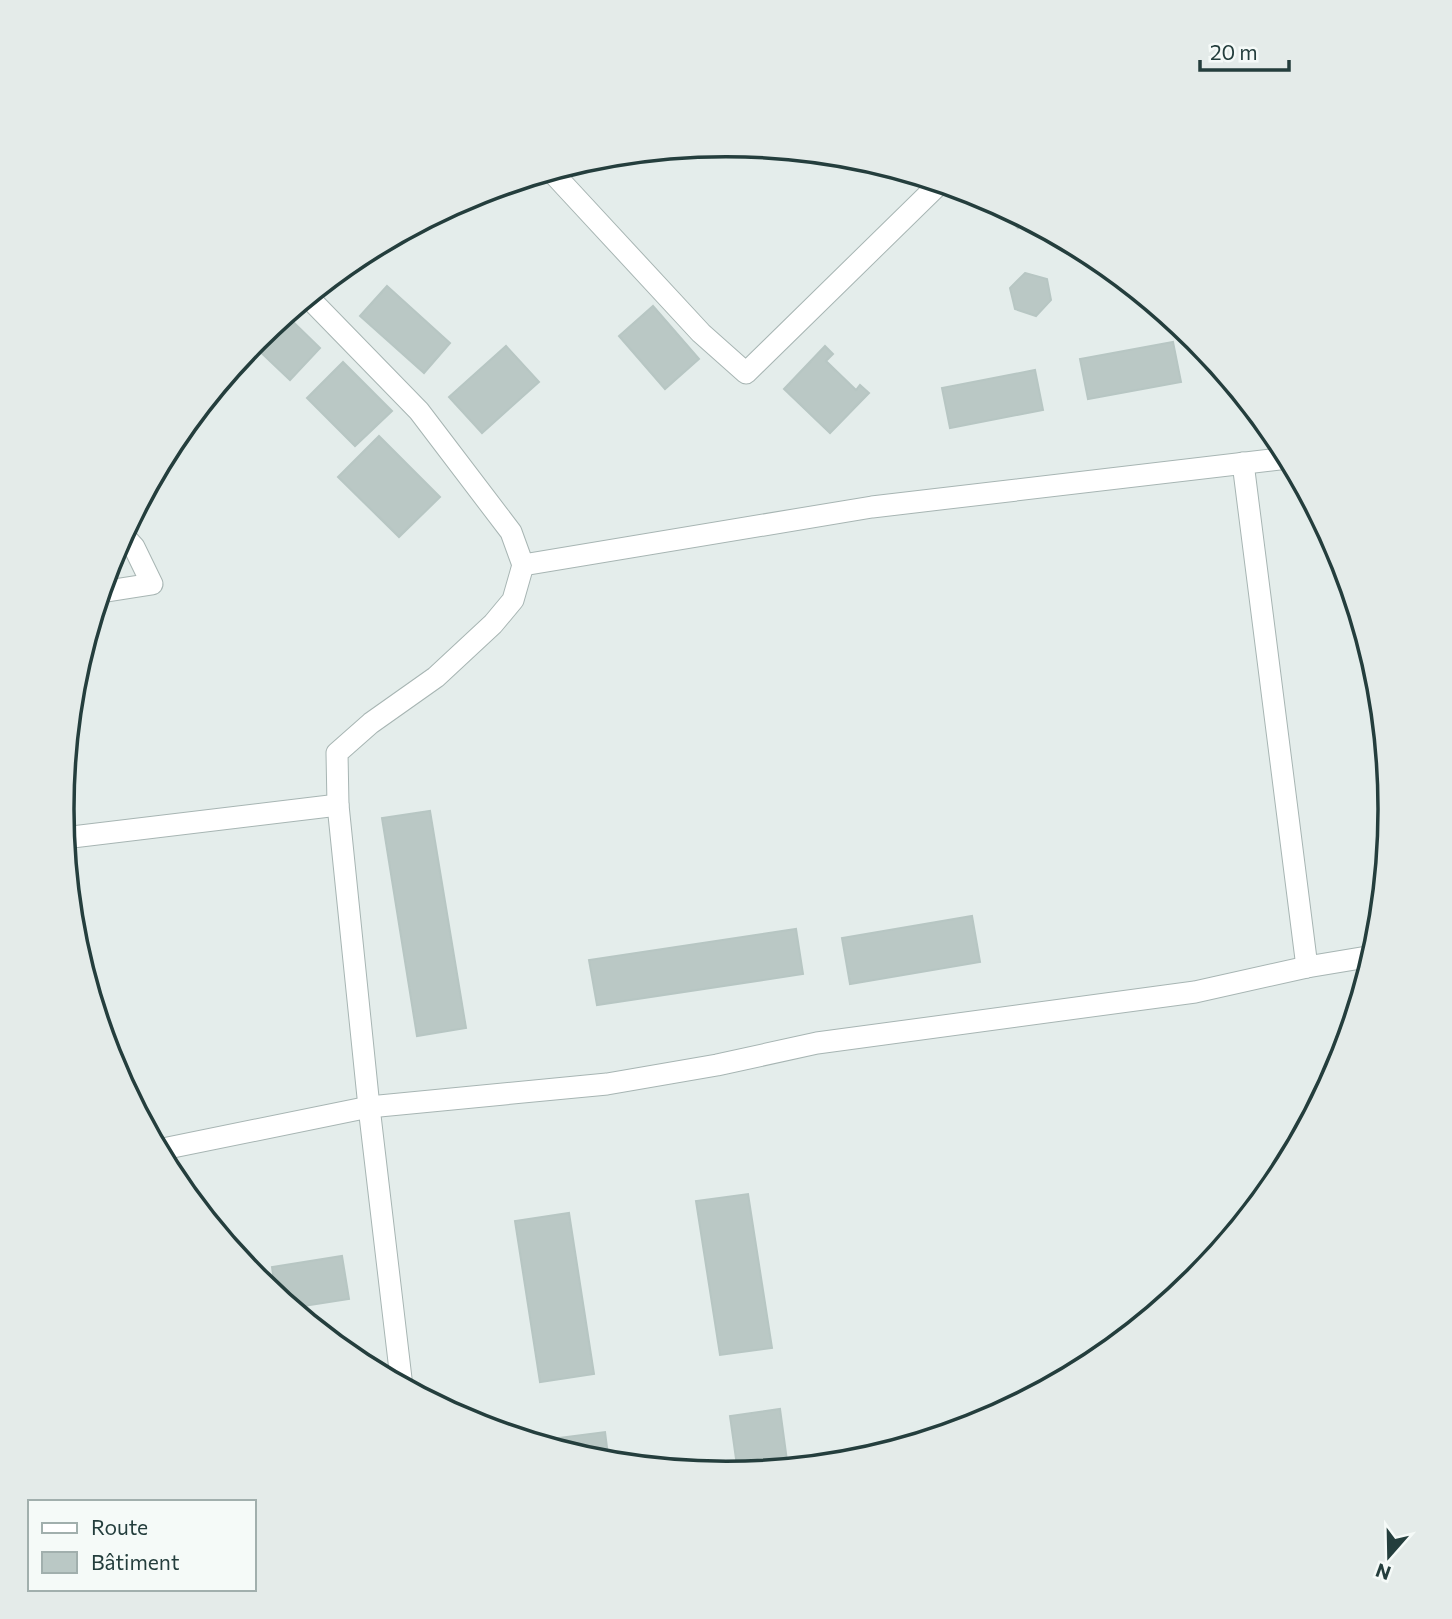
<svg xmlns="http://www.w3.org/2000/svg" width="1452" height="1619" font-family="Commissioner,sans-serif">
  <rect width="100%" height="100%" fill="#e4edeb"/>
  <g fill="#bac8c5" stroke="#b7c6c3" stroke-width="2">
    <path d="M989,200l37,19 -8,9z"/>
    <path d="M397,235l-19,18 -5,-5z"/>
    <path d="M1025,273l22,6 4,21 -15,16 -21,-7 -5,-21z"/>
    <path d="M387,286l63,57 -26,30 -64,-57z"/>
    <path d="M653,306l46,53 -34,30 -46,-53z"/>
    <path d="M286,315l34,33 -30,32 -38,-36z"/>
    <path d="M1173,342l8,40 -93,17 -8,-40z"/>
    <path d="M506,346l33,36 -57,51 -33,-36z"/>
    <path d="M825,346l8,8 -7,7 30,29 4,-5 9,8 -39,40 -46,-44z"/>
    <path d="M343,362l49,49 -37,35 -48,-48z"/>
    <path d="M1035,370l8,40 -93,18 -8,-40z"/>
    <path d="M177,436l5,7 -20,18 12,-21z"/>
    <path d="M379,436l61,61 -41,40 -61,-60z"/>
    <path d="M430,811l36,217 -49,8 -35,-218z"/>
    <path d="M972,916l8,46 -130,22 -8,-46z"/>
    <path d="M796,929l7,45 -206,31 -8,-45z"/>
    <path d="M748,1194l24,154 -52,7 -24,-154z"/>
    <path d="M569,1213l25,161 -54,8 -25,-161z"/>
    <path d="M342,1256l7,43 -58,9 -15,-12 -4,-29z"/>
    <path d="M780,1409l8,59 -50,5 -8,-57z"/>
    <path d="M605,1432l4,31 -13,-2 -37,-11 -1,-12z"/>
  </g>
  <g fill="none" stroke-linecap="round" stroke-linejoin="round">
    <g stroke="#a7b5b3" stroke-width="23">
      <g id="minor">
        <path d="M551,171l150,162 45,40 194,-190"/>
        <path d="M308,297l111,114 92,121 12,33 -10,35 -20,24 -57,53 -65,46 -34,30 1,52 31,302 33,280"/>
        <path d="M1243,463l64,504"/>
        <path d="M523,565l349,-58 416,-49"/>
        <path d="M101,592l51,-8 -18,-37 -11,-12"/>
        <path d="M64,838l274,-33"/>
        <path d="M158,1150l211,-43 238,-23 110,-19 100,-22 378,-51 112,-25 66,-11"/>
      </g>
    </g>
    <use href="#minor" stroke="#fff" stroke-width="21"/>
  </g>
  <path d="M0 0H1452V1619H0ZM74 809a652 652 0 1 1 1304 0a652 652 0 1 1-1304 0Z" fill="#e4ebe9" fill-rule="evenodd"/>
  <path fill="none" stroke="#243e3d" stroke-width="3.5" d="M74 809a652 652 0 1 1 1304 0a652 652 0 1 1-1304 0Z"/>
  <rect x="28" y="1500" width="228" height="91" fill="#f5faf8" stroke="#a1afad" stroke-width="2"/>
  <rect x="42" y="1523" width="35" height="10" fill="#ffffff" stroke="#a1afad" stroke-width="2"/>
  <text x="91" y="1535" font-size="21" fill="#243e3d">Route</text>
  <rect x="42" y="1552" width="35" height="21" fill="#bac8c5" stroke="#a1afad" stroke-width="2"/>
  <text x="91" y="1570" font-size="21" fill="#243e3d">Bâtiment</text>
  <g transform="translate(1389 1556) rotate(200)" stroke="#f5faf8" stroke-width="5" paint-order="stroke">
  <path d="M0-5L12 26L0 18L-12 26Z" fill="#243e3d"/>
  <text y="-10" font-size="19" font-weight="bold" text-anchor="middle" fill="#243e3d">N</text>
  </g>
  <path d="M1200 60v10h89v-10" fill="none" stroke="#243e3d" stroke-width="3.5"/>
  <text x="1210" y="60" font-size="21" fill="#243e3d" stroke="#f5faf8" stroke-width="5" paint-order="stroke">20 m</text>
</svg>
